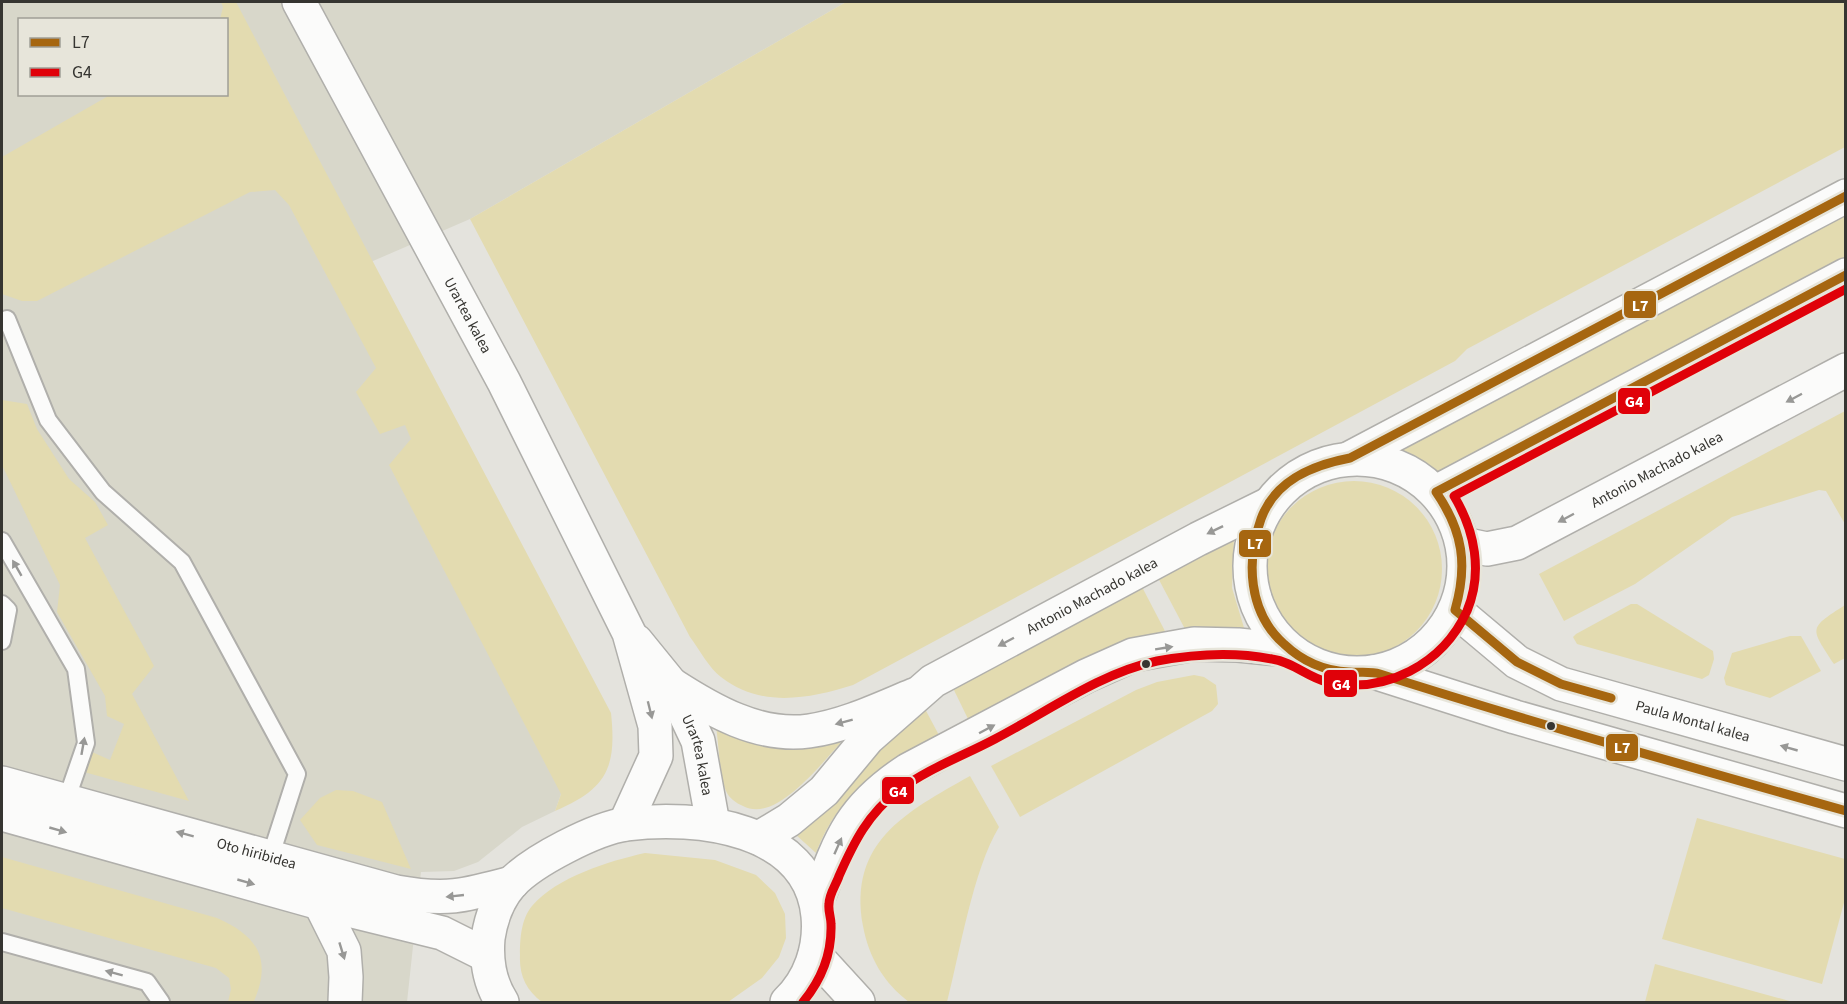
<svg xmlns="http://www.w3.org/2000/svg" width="1847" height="1004" font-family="'Source Sans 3',sans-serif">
  <rect width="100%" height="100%" fill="#e4e3dd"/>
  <path fill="#d8d7ca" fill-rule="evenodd" d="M2,2h844l-376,217 -127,55 226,497 -14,40 -33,16 -44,35 -24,9 -33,1 -14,130h-405zM20,20h206v74h-206z"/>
  <g fill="#e3dbb0">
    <path d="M221,2h15l375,711c6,56 -5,76 -56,98l6,-17 -172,-329 22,-26 -6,-14 -25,9 -24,-42 20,-24 -87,-163 -14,-15 -25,2 -213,109h-15l-20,-7v-137l108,-62 116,-1v-74l-6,-1 3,-12z"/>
    <path d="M846,2h999v145l-378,202 -12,12 -602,324c-44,14 -93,23 -132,-8 -12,-9 -22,-28 -31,-40l-220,-418z"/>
    <path d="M1845,209v49l-409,218 -42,-25z"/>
    <path d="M2,400l25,4 10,25 32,50 26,23 13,23 -23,13 69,128 -22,28 57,107 -105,-29 8,-20 18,8 14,-36 -17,-8 -2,-20 -48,-84 3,-27 -58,-120z"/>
    <path d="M1845,411v113l-19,-33 -7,-1 -87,27 -97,67 -71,37 -25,-47z"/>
    <circle cx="1354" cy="569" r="88"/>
    <path d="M1234,536l-2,52 13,43 -60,-2 -28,-53z"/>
    <path d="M1141,585l25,48 -196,90 -18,-37z"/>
    <path d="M1631,604h6l76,47 1,8 -5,16 -7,4 -125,-35 -4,-7 3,-3z"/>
    <path d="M1845,605v53l-11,6c-24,-37 -26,-35 11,-59z"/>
    <path d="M1790,636h11l20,35 -51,27 -44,-13 -2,-7 8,-25z"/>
    <path d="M1194,675l10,2 12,8 2,19 -6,7 -192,106 -29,-51 145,-76 21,-8z"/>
    <path d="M924,707l17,32c-59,29 -100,49 -125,114l-21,-19z"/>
    <path d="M716,727l71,17 54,-1c-21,21 -65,81 -98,63 -7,-3 -14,-8 -17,-15 -7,-15 -7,-47 -10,-64z"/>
    <path d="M970,776l29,51c-26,43 -39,125 -52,175h-38c-25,-19 -40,-44 -46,-76 -15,-84 43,-114 107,-150z"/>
    <path d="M336,790l17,1 29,11 29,67 -94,-24 -17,-25 20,-22z"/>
    <path d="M1697,818l148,41v40l-23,85 -160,-45z"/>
    <path d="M645,853l70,7 41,15 19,18 10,21 1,24 -7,19 -17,21 -34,24h-186c-16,-12 -23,-27 -22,-47 0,-16 1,-36 12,-49 25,-29 77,-45 113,-53z"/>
    <path d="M2,857l215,61c41,18 55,41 37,83l-26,1 3,-13 -2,-11 -13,-10 -214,-60z"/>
    <path d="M1655,964l138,38h-148z"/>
  </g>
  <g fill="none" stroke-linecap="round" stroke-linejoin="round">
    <g stroke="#b0afab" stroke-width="20">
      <g id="service">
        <path d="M7,319l41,101 55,72 79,70 115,212 -27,84"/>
        <path d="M2,541l74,128 10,74 -20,58"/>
        <path d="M2,604l6,6 -6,31"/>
        <path d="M2,942l145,40 14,20"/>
      </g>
    </g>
    <g stroke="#b0afab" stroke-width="36">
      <g id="minor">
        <path id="s1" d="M1463,544l24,5 30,-6 329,-173"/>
        <path id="s2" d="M1455,610l62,52 44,22 285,80"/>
        <path d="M1374,672l141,45 331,94"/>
        <path d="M671,684c40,26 88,54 138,47 36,-5 71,-22 105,-36"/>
        <path d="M320,903l24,48 2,26 -1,25"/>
      </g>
    </g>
    <g stroke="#b0afab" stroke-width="36">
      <g id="tertiary">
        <path id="s3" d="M299,2l205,380 125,251 26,93 1,30 -31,68"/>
        <path id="s4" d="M636,641l35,43 27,57 15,83"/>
        <path id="s5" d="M2,783l394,109c50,9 68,4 116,-9"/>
        <path d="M2,814l318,89 122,30 44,22"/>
      </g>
    </g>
    <g stroke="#b0afab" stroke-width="36">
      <g id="secondary">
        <path d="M1350,458l496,-262"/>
        <circle cx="1357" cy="566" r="107"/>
        <path d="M1436,492l410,-217"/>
        <path id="s6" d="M759,838l30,-18 35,-29 44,-53 65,-57 265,-142 69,-34"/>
        <path d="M817,901c23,-62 33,-93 91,-131l178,-94 47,-21 61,-11 44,1 51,5"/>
      </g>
    </g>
    <g stroke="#b0afab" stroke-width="36">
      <g id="primary">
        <path d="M815,955l43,47"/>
        <path d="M502,1002c-13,-20 -16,-41 -14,-64 3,-20 10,-39 23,-54 21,-23 85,-56 116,-60 69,-9 183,3 191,92 3,32 -8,64 -31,86"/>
      </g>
    </g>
    <use href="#service" stroke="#fbfbfa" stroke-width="16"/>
    <use href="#minor" stroke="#fbfbfa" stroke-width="33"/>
    <use href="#tertiary" stroke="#fbfbfa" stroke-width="33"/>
    <use href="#secondary" stroke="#fbfbfa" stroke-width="33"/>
    <use href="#primary" stroke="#fbfbfa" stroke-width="33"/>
    <g stroke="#e7e5da" stroke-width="14">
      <g id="bus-1">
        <path d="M1846,196l-496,262c-37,7 -75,22 -89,61 -15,42 -13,93 23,125 18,17 40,27 65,28 11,1 21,-1 31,2 154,49 310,93 466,137"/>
        <path d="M1611,698l-50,-14 -44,-22 -62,-52c13,-45 8,-79 -19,-118l410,-217"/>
      </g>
    </g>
    <g stroke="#e7e5da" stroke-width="14">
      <path id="bus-2" d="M803,1002c18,-22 29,-49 28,-78 0,-7 -3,-13 -2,-20 0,-10 7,-19 10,-28 15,-34 29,-62 59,-85 29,-22 65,-35 97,-52 52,-27 105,-66 162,-78 37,-7 79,-9 115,-2 21,3 35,18 55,23 58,13 116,-18 140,-71 16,-39 8,-80 -13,-115l392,-207"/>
    </g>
    <use href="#bus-1" stroke="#a66610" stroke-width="9"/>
    <use href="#bus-2" stroke="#e00109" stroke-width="9"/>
  </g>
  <defs><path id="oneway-solid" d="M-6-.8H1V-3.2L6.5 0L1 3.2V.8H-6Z" transform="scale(1.5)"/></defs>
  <g fill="#989896">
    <use href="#oneway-solid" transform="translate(1794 398) rotate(152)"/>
    <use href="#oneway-solid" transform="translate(1566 518) rotate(152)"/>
    <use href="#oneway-solid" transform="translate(1215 530) rotate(154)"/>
    <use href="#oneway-solid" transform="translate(17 568) rotate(-120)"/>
    <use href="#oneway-solid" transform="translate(1006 642) rotate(152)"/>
    <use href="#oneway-solid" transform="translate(1164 648) rotate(-9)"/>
    <use href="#oneway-solid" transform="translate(650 710) rotate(76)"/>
    <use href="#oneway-solid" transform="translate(844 722) rotate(165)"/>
    <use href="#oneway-solid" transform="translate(987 729) rotate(-28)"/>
    <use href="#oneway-solid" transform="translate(83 746) rotate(-80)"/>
    <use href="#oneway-solid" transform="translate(1789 748) rotate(-164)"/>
    <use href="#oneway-solid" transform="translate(58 830) rotate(16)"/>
    <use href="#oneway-solid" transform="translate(185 834) rotate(-165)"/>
    <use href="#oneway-solid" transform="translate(838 846) rotate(-66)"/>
    <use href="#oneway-solid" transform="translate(246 882) rotate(16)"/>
    <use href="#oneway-solid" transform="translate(455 896) rotate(174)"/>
    <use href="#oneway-solid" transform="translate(342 951) rotate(73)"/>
    <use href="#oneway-solid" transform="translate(114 973) rotate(-165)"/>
  </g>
  <g fill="#363531" stroke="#e7e5da" stroke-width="2">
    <circle cx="1146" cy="664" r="5"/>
    <circle cx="1551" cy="726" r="5"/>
  </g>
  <g text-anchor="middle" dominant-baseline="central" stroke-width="4.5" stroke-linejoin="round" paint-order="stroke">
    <g font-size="15" fill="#363531" stroke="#e7e5da">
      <text stroke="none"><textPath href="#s3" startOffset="356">Urartea kalea</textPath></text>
      <text stroke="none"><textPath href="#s1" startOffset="213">Antonio Machado kalea</textPath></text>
      <text stroke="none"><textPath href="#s6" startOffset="416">Antonio Machado kalea</textPath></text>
      <text stroke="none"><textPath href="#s2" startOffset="267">Paula Montal kalea</textPath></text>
      <text stroke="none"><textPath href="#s4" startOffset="132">Urartea kalea</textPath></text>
      <text stroke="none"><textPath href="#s5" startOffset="264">Oto hiribidea</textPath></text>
    </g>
  </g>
  <g stroke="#e7e5da" stroke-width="2">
    <rect x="1623" y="290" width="34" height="29" rx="6" fill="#a66610"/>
    <rect x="1617" y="387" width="34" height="28" rx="6" fill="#e00109"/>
    <rect x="1238" y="529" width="34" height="29" rx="6" fill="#a66610"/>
    <rect x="1323" y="669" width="35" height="29" rx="6" fill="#e00109"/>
    <rect x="1605" y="733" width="34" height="29" rx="6" fill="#a66610"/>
    <rect x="881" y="776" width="34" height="29" rx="6" fill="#e00109"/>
  </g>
  <g font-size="16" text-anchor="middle" font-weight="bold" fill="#fff">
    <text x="1640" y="311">L7</text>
    <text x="1634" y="407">G4</text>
    <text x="1255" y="549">L7</text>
    <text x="1341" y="690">G4</text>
    <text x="1622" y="753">L7</text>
    <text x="898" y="797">G4</text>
  </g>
  <rect width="1847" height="1004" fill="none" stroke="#363531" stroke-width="6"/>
  <rect x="18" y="18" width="210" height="78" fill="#e7e5da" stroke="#a09f96" stroke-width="1.5"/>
  <rect x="30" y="38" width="30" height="9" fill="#a66610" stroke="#a09f96" stroke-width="1.5"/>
  <text x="72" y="48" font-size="18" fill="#363531">L7</text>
  <rect x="30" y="68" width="30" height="9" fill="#e00109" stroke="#a09f96" stroke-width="1.5"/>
  <text x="72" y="78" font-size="18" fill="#363531">G4</text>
</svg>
